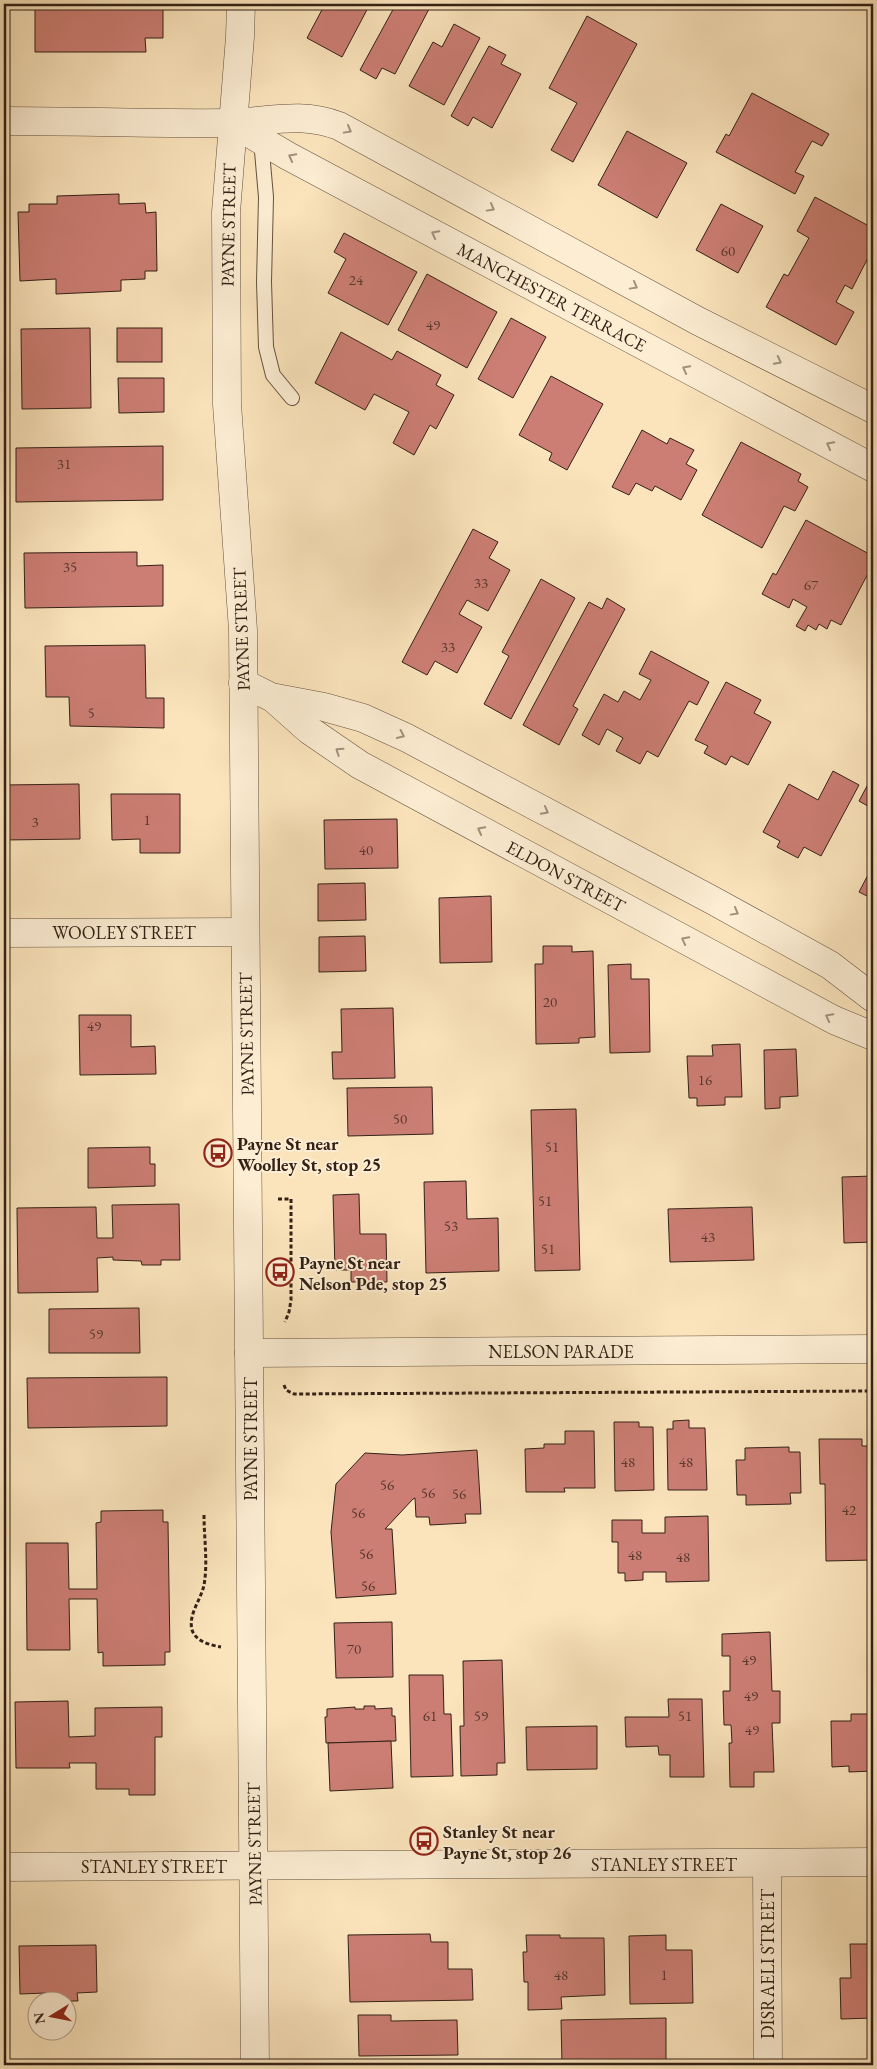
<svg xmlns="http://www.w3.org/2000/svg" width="877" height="2069" font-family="'EB Garamond',serif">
  <rect width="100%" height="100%" fill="#fbe4bc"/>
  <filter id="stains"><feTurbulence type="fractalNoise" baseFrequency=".004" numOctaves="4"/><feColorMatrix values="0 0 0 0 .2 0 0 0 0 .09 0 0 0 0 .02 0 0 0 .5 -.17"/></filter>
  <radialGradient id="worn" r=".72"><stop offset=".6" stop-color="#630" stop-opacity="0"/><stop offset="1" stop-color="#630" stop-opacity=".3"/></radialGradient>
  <g fill="#cc7e74" stroke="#332116">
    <path d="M35,4h128v34h-18l1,14h-111z"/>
    <path d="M325,4h45l-28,53 -35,-19z"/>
    <path d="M396,4h24l9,5 -34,65 -13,-6 -6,11 -16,-9z"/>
    <path d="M587,16l50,28 -64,118 -22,-12 26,-47 -28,-15z"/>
    <path d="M454,24l26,14 -36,67 -35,-19 24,-44 9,5z"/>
    <path d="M489,46l17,9 -5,9 20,10 -29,54 -19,-11 -5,9 -17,-10z"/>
    <path d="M752,93l77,41 -7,12 -10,-5 -17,31 9,4 -9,18 -79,-42 10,-18 3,2z"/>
    <path d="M627,131l60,32 -30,55 -59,-33z"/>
    <path d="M119,194v10l26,-1 1,10 10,-1 1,59h-12v8l-24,1v11l-65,3v-15l-36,2 -2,-69h11v-8h28v-8z"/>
    <path d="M815,197l52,28 5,-8 1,1v30l-21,41 -7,-4 -9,17 18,10 -18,33 -70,-38 18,-33 4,2 21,-38 -12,-7z"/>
    <path d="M721,204l42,22 -25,47 -42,-23z"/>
    <path d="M344,233l73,39 -29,53 -60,-32 18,-34 -12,-7z"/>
    <path d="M427,274l70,38 -30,56 -69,-38z"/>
    <path d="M511,318l35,19 -33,61 -35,-19z"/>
    <path d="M90,328l1,80 -69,1 -1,-80z"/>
    <rect x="117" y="328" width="45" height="34"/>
    <path d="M341,332l51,28 5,-9 44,24 -5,10 18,10 -18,34 -6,-4 -16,30 -21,-12 16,-31 -35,-18 -9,16 -50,-27z"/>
    <path d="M551,376l52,28 -36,66 -18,-10 3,-7 -33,-18z"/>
    <path d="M118,378h46v34l-45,1z"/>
    <path d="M642,430l25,14 3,-6 24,12 -8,14 11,6 -16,30 -26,-14 -3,5 -16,-8 -7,12 -17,-8z"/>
    <path d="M741,442l60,32 -3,7 10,6 -13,24 -11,-5 -22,42 -60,-33z"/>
    <path d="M163,446v54l-147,2v-54z"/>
    <path d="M806,520l67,36v8l-32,61 -10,-5 -4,9 -8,-5 -3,6 -8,-5 -3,6 -9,-5 11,-19 -14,-8 -4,9 -27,-14 11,-21 3,2z"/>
    <path d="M473,529l25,13 -9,16 21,12 -22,41 -21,-11 -8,14 23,13 -25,46 -22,-12 -8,14 -25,-13z"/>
    <path d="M137,552v14l26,-1v41l-138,2 -1,-55z"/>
    <path d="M541,579l34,19 -64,121 -27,-15 25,-48 -7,-4z"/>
    <path d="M607,598l18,11 -52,97 5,3 -19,36 -36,-20 66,-123 13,7z"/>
    <path d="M145,645l1,53h18v30l-94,-2 -1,-29h-23l-1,-51z"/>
    <path d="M651,651l58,31 -12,23 -8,-4 -31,56 -11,-6 -7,13 -24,-13 7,-13 -16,-9 -8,16 -17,-10 22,-41 14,8 6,-11 16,9 11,-20 -12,-6z"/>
    <path d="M726,682l35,18 -7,13 17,9 -23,43 -17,-9 -5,9 -22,-12 4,-7 -13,-6z"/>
    <path d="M833,771l26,14 -38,71 -17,-9 -6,11 -21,-11 3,-6 -17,-9 26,-48 29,16z"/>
    <path d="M873,775v34l-14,-8z"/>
    <path d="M79,784l1,55 -76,1v-55z"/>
    <path d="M111,794h69v59h-40v-14l-28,1z"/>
    <path d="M397,819l1,49 -73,1 -1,-49z"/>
    <path d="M870,871l3,1v27l-14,-7z"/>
    <path d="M365,883l1,37 -48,1v-37z"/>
    <path d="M491,896l1,66 -52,1 -1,-65z"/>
    <path d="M365,936l1,35 -47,1v-35z"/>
    <path d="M543,946h29v6l21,-1 2,86 -16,1v5l-43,1 -1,-80h8z"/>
    <path d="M631,964v15h18l1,73 -40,1 -2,-88z"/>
    <path d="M393,1008l2,70 -62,1 -1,-27h10l-1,-43z"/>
    <path d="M79,1015h52v32l24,-1 1,28 -76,1z"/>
    <path d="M740,1044l2,53h-17v8l-28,1v-8h-8l-2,-42h26l-1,-11z"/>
    <path d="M796,1049l2,47 -18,1v11l-15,1 -1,-59z"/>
    <path d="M432,1087l1,47 -85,2 -1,-48z"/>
    <path d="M576,1109l4,161 -45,1 -4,-161z"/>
    <path d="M150,1147v17h5v22l-67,2v-40z"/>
    <path d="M873,1176v66l-29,1 -2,-66z"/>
    <path d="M466,1181l1,38 31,-1 1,53 -73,2 -2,-91z"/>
    <path d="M359,1194l1,40h26l1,48h-36v-12h-16l-2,-75z"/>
    <path d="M179,1204l1,56h-19v5h-19l-1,-4 -28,-1v-3l-16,1 1,34 -80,1 -1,-85 79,-1 1,31h16l-1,-33z"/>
    <path d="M752,1207l2,53 -84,2 -2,-53z"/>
    <path d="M139,1308l1,45h-91v-44z"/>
    <path d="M167,1377v49l-139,2 -1,-50z"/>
    <path d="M689,1420v8h16l2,62h-39l-1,-61h6v-8z"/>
    <path d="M614,1422h25v5h14l1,63 -39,1z"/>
    <path d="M565,1431h29l1,57h-31l1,4h-39l-1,-43 19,-1v-4h21z"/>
    <path d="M819,1439h43v7h11v114l-47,1 -1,-77h-5z"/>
    <path d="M789,1447v5h11l1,41h-11l1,11 -45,1v-10h-9l-1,-35h9v-12z"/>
    <path d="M477,1450l4,64h-16l1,9 -36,2 -1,-8h-13l-1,-19 -2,1 -28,30h7l4,65 -60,4 -5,-66 5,-48 29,-31 37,2z"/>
    <path d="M163,1510v12h5l2,130h-5v13l-62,1v-14l-5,1 -1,-54h-28l1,51h-43l-1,-107h42l1,46h28l-1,-66 5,-1v-11z"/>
    <path d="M708,1516l1,65 -43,1v-10h-23v8l-18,1v-8h-7v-31h-6v-22h30v13h23v-16z"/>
    <path d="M392,1622l1,55 -57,1 -2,-55z"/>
    <path d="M770,1632l2,59h8v32h-8l2,49h-20v15h-24l-1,-44h3l-1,-18h-7l-1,-34h7v-35h-8v-22z"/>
    <path d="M502,1660l3,103h-8v12l-36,1 -1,-50h4l-1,-65z"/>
    <path d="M409,1675h34l1,39h7l2,62 -42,1z"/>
    <path d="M668,1699h34l2,78h-34v-22h-11l-1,-9 -32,1 -1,-30h44z"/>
    <path d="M68,1701l1,36 26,-1v-28l67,-1v30h-7v58h-26v-6h-33v-26h-27l1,5h-54l-1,-66z"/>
    <path d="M364,1706h11v3l17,-1v8h3l1,25 -70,2 -1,-26h2v-8l28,-2v2h9z"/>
    <path d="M851,1714h22v57l-24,1v-6l-17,1 -1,-46h20z"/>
    <path d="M597,1726v43l-70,1 -1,-43z"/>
    <path d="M391,1741l2,47 -63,3 -2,-48z"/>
    <path d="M430,1934l1,8h17v27h24l1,31 -123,2 -2,-67z"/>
    <path d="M526,1935h34v3h44l1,57 -44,2 1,12 -34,1v-28h-4l-1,-30h4z"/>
    <path d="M666,1935v15h26l1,53 -63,1 -1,-68z"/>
    <path d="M850,1944h23v74l-32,1 -1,-41h11z"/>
    <path d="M96,1945l1,47 -20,1 1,8h-32v-8l-26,1 -1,-48z"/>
    <path d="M358,2015h33v6l66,-1 1,35 -99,1z"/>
    <path d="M666,2018v44l-104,2 -1,-44z"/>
    <rect x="844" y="2061" width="29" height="4"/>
  </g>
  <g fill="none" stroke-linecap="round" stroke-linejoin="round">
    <g stroke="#655240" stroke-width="16">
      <path id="lane" d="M261,140l5,57 -2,85 2,65 7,28 19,23"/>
    </g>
    <g stroke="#655240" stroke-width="29">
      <g id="street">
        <path d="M241,4l-1,33 -14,175 1,192 16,226 12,1435"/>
        <path d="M4,121c75,0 150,3 226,2 39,-1 70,-12 109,3l359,195 175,88"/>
        <path d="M232,123l56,33 585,312"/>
        <path d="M243,683l28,14 53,10 39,11 44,20 305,162 118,65 43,33"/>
        <path d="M273,698l36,32 51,35 474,255 39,16"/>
        <path d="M4,933l241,-1"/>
        <path d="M249,1353l624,-4"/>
        <path d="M767,1864l1,201"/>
        <path d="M4,1867l869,-5"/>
      </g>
    </g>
    <g stroke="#332116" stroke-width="3" stroke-dasharray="4 2.5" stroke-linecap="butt">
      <path d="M278,1199h13v101l-2,12 -4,10"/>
      <path d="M284,1385l2,5 8,4 579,-3"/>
      <path d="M204,1515c0,23 4,48 0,70 -3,15 -16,29 -12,45 4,12 19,15 29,17"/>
    </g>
    <use href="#lane" stroke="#fcedd3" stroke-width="14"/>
    <use href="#street" stroke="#fcedd3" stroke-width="28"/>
  </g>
  <defs><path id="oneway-chevron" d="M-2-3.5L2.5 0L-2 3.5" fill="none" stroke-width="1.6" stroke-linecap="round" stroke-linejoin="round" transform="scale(1.25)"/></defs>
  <g stroke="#a2917e">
    <use href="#oneway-chevron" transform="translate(348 130) rotate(29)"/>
    <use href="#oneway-chevron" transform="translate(292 157) rotate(-152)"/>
    <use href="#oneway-chevron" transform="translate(491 208) rotate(29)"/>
    <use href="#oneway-chevron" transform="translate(435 234) rotate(-152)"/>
    <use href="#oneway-chevron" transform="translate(634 286) rotate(29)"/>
    <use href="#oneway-chevron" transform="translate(778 361) rotate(27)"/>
    <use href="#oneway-chevron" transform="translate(686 369) rotate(-152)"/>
    <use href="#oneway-chevron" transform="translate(830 445) rotate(-152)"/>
    <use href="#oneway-chevron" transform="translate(401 735) rotate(25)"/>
    <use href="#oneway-chevron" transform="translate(339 751) rotate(-146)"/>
    <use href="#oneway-chevron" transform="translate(545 811) rotate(28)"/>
    <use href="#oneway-chevron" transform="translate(481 830) rotate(-152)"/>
    <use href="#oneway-chevron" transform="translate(735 912) rotate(29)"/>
    <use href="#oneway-chevron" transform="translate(685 940) rotate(-152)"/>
    <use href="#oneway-chevron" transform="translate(829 1017) rotate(-152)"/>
  </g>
  <defs>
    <g id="bus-ring" transform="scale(1.4375)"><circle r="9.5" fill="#fcedd3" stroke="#8f2418" stroke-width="1.5"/><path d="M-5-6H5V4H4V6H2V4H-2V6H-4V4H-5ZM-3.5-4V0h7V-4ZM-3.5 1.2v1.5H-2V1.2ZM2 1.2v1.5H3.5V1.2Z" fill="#8f2418"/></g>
  </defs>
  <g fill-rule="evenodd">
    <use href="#bus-ring" x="218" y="1153"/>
    <use href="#bus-ring" x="280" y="1272"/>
    <use href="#bus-ring" x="424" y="1841"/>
  </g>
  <g text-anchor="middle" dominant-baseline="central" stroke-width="4" stroke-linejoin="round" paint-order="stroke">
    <g font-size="15" fill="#59382e">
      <text x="728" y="250">60</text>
      <text x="356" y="279">24</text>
      <text x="433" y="324">49</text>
      <text x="64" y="463">31</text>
      <text x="70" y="566">35</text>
      <text x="481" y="582">33</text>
      <text x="811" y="584">67</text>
      <text x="448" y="646">33</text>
      <text x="91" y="712">5</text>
      <text x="147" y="819">1</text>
      <text x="35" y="821">3</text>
      <text x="366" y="849">40</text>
      <text x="550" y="1001">20</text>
      <text x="94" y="1025">49</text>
      <text x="705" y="1079">16</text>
      <text x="400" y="1118">50</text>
      <text x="552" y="1146">51</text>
      <text x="545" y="1200">51</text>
      <text x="451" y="1225">53</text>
      <text x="708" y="1236">43</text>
      <text x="548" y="1248">51</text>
      <text x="96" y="1333">59</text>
      <text x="628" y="1461">48</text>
      <text x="686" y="1461">48</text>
      <text x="387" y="1484">56</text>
      <text x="428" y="1492">56</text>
      <text x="459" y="1493">56</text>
      <text x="849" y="1509">42</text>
      <text x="358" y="1512">56</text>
      <text x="366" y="1553">56</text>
      <text x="635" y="1554">48</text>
      <text x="683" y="1556">48</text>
      <text x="368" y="1585">56</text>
      <text x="354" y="1648">70</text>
      <text x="749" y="1659">49</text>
      <text x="751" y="1695">49</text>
      <text x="430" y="1715">61</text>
      <text x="481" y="1715">59</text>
      <text x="685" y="1715">51</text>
      <text x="752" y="1729">49</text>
      <text x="561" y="1974">48</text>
      <text x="664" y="1974">1</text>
    </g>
    <g font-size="18" fill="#332116" stroke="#fcedd3">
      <text transform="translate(228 225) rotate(-89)">PAYNE STREET</text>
      <text transform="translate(552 297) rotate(28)">MANCHESTER TERRACE</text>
      <text transform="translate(241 629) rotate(-92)">PAYNE STREET</text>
      <text transform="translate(566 876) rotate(28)">ELDON STREET</text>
      <text x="124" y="932">WOOLEY STREET</text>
      <text transform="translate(246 1034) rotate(-91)">PAYNE STREET</text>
      <text x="561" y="1351">NELSON PARADE</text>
      <text transform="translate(250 1439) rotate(-90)">PAYNE STREET</text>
      <text transform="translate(254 1844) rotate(-91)">PAYNE STREET</text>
      <text x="664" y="1864">STANLEY STREET</text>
      <text x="154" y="1866">STANLEY STREET</text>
      <text transform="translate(767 1964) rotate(-90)">DISRAELI STREET</text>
    </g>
    <g font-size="18" font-weight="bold" fill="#332116" stroke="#fcedd3" text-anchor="start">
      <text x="237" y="1143">Payne St near<tspan x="237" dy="21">Woolley St, stop 25</tspan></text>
      <text x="299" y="1262">Payne St near<tspan x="299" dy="21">Nelson Pde, stop 25</tspan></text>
      <text x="443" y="1831">Stanley St near<tspan x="443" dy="21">Payne St, stop 26</tspan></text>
    </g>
  </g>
  <rect width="877" height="2069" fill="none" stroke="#fbe4bc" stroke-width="20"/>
  <rect x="5" y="5" width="867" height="2059" fill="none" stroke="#332116" stroke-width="2.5"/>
  <rect x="10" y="10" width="857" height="2049" fill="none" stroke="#332116"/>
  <g transform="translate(52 2016) rotate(260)"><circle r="24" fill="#fcedd3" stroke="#ac9b87"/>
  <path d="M0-4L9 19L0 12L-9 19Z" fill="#8f2418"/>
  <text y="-8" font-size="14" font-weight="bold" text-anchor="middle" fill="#332116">N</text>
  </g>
  <rect width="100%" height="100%" filter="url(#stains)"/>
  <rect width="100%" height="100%" fill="url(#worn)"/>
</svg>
